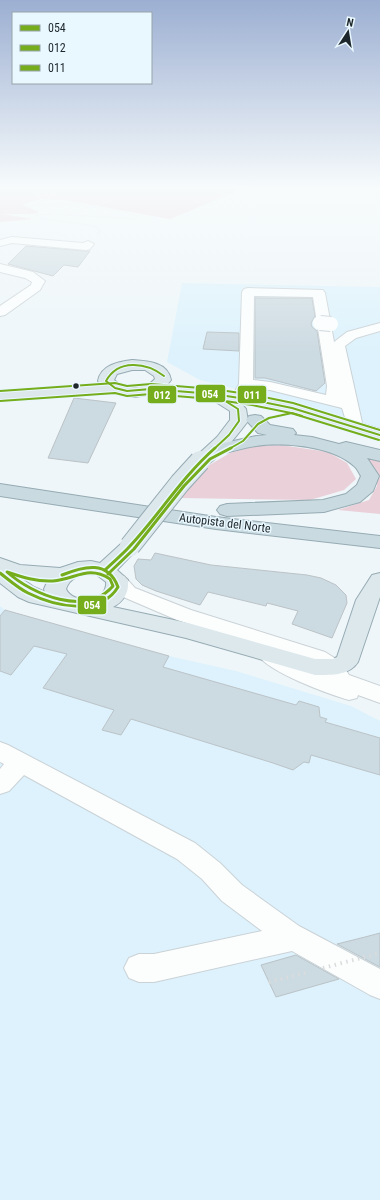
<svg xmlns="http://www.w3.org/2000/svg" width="380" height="1200" font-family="'Roboto Condensed',sans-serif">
  <rect width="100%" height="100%" fill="#eef6f9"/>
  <g fill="#ddf2fc">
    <path d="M182,283l198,4v141l-81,-23 -99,-25 -33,-18z"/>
    <path d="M0,606l5,4 164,46 67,15 115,35 29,15v479h-380z"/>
  </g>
  <g fill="#ead0d8">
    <path d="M0,186h249l-79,33 -105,-19 -26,-1 -17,6 17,7 -7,2h-30l30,5 -32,3z"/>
    <path d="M281,445l47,7 19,11 9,16 -12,11 -34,10 -130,-2 26,-31 24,-14 25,-7z"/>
    <path d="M366,457l14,4v53l-42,-4 31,-10 8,-14 -1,-15z"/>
  </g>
  <g fill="#ccdae1" stroke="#bbc3c7">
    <path d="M26,246l60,5h4l-12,16 -14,-2 -11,11 -45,-12z"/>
    <path d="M255,298h57l3,18 -4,7 1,4 5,4 8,52 -9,8 -51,-13h-10z"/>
    <path d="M207,332l32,1v18l-36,-2z"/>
    <path d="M74,398l42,5 -28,60 -40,-5z"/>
    <path d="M155,553l56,12 96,10 14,3 15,7 10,10 1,8 -15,35 -40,-14 6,-13 -31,-8 -1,3 -58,-14 -8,13 -44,-14 -14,-6 -6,-6 -2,-13 4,-7 13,1z"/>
    <path d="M5,610l164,46 -6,11 133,38 3,-4 20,6 1,10 7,2 -2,3 55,16v37l-69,-20 -2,8 -5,-1 -11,8 -20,-7 -142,-44 -10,16 -19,-5 12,-20 -71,-22 24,-34 -33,-8 -23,29 -11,-4v-55z"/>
    <path d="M380,933v34l-43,-23 28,-7z"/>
    <path d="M296,955l43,24 -63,18 -15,-32z"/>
  </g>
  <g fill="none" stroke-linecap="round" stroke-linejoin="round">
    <g stroke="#cad2d6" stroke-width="2">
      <g id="minor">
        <path d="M12,237l71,6 5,-2 6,3 -4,5 -4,1 -74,-7 -12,3v-6z"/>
        <path d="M0,264l33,8 12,9 -5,9 -35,25 -5,1v-10l31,-21 1,-3 -7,-4 -25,-6z"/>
        <path d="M248,288l75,2 2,3 9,49 13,-10 33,-9v8l-24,7 -11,8 18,81 -2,3 -6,2 -6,-2 -7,-22 -72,-18 -19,-1 -7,11 -5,1 -5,-1 -2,-3 7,-13 3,-92 2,-3zM254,296l59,1 14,89 -1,9 -56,-13 -17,-2z"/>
        <path d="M117,574l7,2 11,12 56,22 134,42 16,10 8,13 31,11v17l-22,-8 -1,3 -8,2c-21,-6 -81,-28 -92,-46l3,-5 4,-1 -87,-28 -56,-24 -14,-16 3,-4zM284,654c15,5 33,8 43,20l-25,-9z"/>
        <path d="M0,742l8,3 187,98 25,20 22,22 57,41 81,43v30l-10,-4 -78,-44 -138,31h-15l-10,-4 -5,-10 5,-10 10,-4h15l108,-23 -40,-30 -20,-22 -25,-20 -153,-84 -15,16 -9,3v-25l4,-5 -4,-2z"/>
      </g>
    </g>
    <g stroke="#96abb3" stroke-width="2">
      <g id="major">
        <path d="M132,360c15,1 36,2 39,20l-4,5 61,6 42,7 53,14 57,17v11l-84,-26 -56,-12 6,7 2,12c-9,12 -29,38 -42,44 -4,2 -8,1 -12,0l-3,-4 26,-24 13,-17v-9l-19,-12 -59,-5 -17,3 -22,-4 -113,8v-10l100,-7 -2,-3c3,-16 20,-19 34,-21zM132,370h13l9,6 1,3c-10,11 -30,11 -41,1l3,-6z"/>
        <path d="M130,540l7,2 3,4 -23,24 11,10c1,13 -4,21 -15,27l75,16 127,36h18l4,-2 19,-57 16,-25 8,-2v24l-22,65c-9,14 -28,13 -43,13l-129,-37 -157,-36 -11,-5 -18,-14v-25l20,7 40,3 18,-6 13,-1 9,2 23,-21zM91,574l6,1 9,7c2,20 -33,23 -40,7 4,-12 14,-14 25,-15zM21,578l27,2 -4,9 1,3 -11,-5z"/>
      </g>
    </g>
    <g stroke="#96abb3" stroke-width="2">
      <g id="highway">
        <path d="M255,415l6,1 9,9 23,4 3,4 -2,2 18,2 27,7 7,-2 34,8v11l-13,-3 12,18 -6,15 -13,11 -29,8 -7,2 -97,4 -7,-2 -3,-4 3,-4 7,-2 96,-4 23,-6 11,-9 4,-9c-2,-3 -4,-8 -7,-10 -22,-20 -69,-24 -98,-20 -13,2 -26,6 -39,9l-6,-1 -3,-4 3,-4 45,-10 11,-1 -9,-2 -12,-13 3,-4z"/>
        <path d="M0,484l216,33 164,19v12l-164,-19 -216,-33z"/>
      </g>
    </g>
    <path stroke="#dadcdd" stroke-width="1.5" stroke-dasharray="0.5 1.5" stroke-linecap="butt" d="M28,206l42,-2 47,6 23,6 -4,3 -82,-5 -18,1 2,3 56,8 6,4 -3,5"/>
    <path stroke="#dadcdd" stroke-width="4" stroke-dasharray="1.5 4.5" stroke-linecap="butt" d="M269,982l40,-10"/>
    <use href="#minor" fill="#fcfefe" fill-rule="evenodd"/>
    <use href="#major" fill="#dde8ec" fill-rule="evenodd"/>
    <use href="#highway" fill="#c9dae0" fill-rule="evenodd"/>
    <g stroke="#cad2d6" stroke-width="16" stroke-linecap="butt">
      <path id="minor-bridge" d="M320,323l11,1"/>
    </g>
    <g stroke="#96abb3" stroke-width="22" stroke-linecap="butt">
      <path id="major-bridge" d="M130,546l50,-63 20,-22"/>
    </g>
    <path stroke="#dadcdd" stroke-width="4" stroke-dasharray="1.5 4.5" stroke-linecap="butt" d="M323,968l57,-15"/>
    <use href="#minor-bridge" stroke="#fcfefe" stroke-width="14"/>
    <use href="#major-bridge" stroke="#dde8ec" stroke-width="20"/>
    <g stroke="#e9f7fe" stroke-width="4">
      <g id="bus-1-far1">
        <path d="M164,376c-18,-14 -46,-17 -58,5l9,7 12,3 24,-2 62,5 40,6 39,8 88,27"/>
        <path d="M198,390l21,7 19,12 1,12 -10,14 -15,14"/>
      </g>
    </g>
    <g stroke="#e9f7fe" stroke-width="6">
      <g id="bus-1">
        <path d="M105,570c8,-8 17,-15 25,-24 30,-32 51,-68 85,-98"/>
        <path d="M0,573c9,7 18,15 28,20 26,13 72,24 90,-6 -10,-27 -34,-21 -56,-12"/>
      </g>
    </g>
    <g stroke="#e9f7fe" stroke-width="4">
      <g id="bus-2-far1">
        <path d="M0,401l115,-8 12,3 24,-2 61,5 40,6 39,8 88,27"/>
        <path d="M229,449l14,-8 15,-17 11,-6 23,-5 10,3"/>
      </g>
    </g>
    <g stroke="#e9f7fe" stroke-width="6">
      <g id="bus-2">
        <path d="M7,572c15,5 30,10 46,9 23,-2 35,-16 57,-2l3,7c-27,31 -80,9 -106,-14z"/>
        <path d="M108,574l26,-25 50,-63 26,-27 21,-11"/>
      </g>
    </g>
    <g stroke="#e9f7fe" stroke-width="4">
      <path id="bus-3" d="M0,391l115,-8 12,3 24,-2 62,5 41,6 39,8 87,27"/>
    </g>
    <use href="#bus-1-far1" stroke="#75ad1c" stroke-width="2"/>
    <use href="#bus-1" stroke="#75ad1c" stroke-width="3"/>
    <use href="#bus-2-far1" stroke="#75ad1c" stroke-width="2"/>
    <use href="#bus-2" stroke="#75ad1c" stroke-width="3"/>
    <use href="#bus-3" stroke="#75ad1c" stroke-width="2"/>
  </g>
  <linearGradient id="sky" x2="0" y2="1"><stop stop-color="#9cafd2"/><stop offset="0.53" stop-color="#f7fbfc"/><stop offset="1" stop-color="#f7fbfc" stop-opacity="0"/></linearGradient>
  <rect width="380" height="354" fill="url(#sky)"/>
  <circle fill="#1d262a" stroke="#e9f7fe" stroke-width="1.5" cx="76" cy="386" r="3.5"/>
  <g text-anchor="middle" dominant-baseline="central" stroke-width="3" stroke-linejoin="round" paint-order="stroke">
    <g font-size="12" fill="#1d262a" stroke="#e9f7fe">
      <text transform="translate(225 523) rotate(7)">Autopista del Norte</text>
    </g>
  </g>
  <g stroke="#e9f7fe" stroke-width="1.5">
    <rect x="195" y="384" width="31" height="19" rx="4" fill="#75ad1c"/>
    <rect x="237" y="385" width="30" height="19" rx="4" fill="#75ad1c"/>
    <rect x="147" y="385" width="30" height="19" rx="4" fill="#75ad1c"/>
    <rect x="77" y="595" width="30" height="20" rx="4" fill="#75ad1c"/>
  </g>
  <g font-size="11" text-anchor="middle" font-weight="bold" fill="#fff">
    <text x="210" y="398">054</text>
    <text x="252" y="399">011</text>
    <text x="162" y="399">012</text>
    <text x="92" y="609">054</text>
  </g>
  <rect x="12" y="12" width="140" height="72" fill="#e9f7fe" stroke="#97a3a9"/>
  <rect x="20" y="25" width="20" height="6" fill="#75ad1c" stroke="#97a3a9"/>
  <text x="48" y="32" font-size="12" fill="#1d262a">054</text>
  <rect x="20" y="45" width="20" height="6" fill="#75ad1c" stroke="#97a3a9"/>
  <text x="48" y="52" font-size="12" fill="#1d262a">012</text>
  <rect x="20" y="65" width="20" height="6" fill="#75ad1c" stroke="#97a3a9"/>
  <text x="48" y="72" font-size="12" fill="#1d262a">011</text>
  <g transform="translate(348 32) rotate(12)" stroke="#e9f7fe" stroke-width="3" paint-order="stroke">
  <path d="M0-3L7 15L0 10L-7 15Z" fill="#1d262a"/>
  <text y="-6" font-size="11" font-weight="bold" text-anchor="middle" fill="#1d262a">N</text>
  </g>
</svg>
